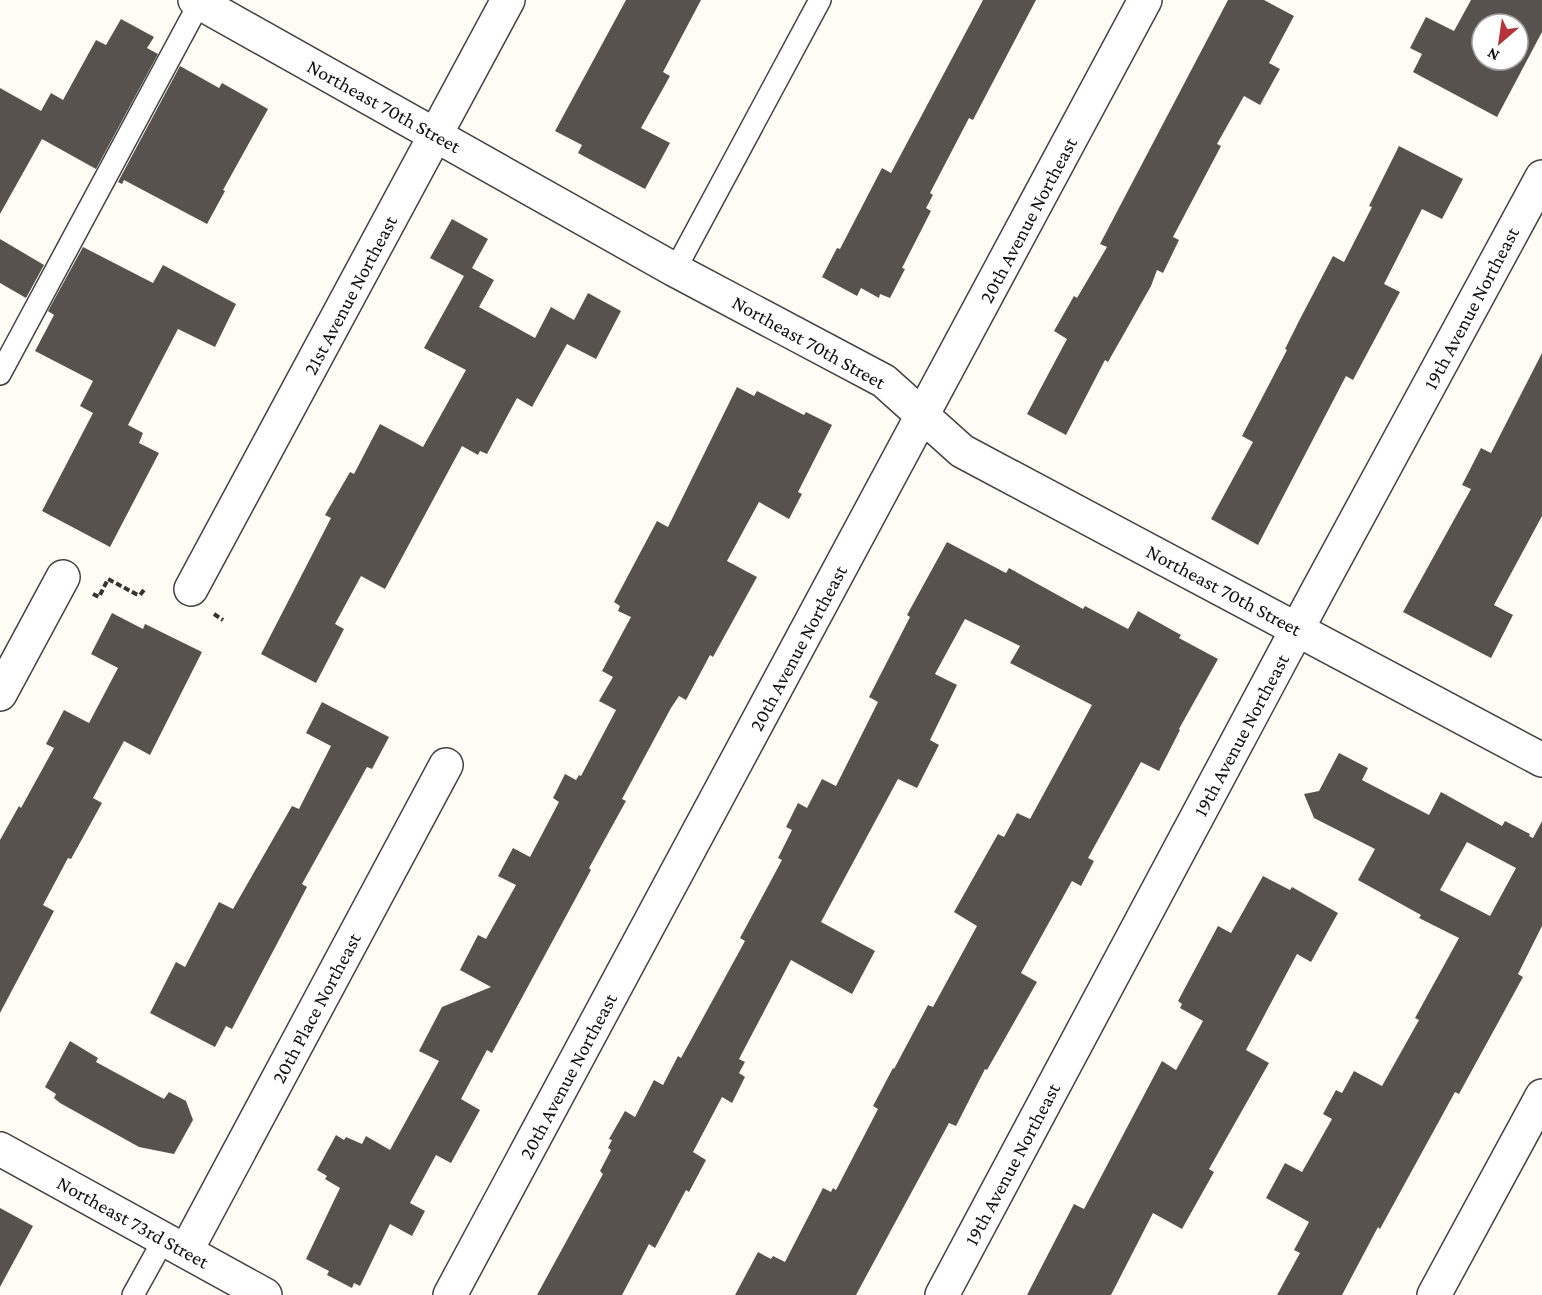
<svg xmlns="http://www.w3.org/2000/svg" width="1542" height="1295" font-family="'Crimson Pro',serif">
  <rect width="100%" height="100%" fill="#fefcf5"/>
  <g fill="#58524e" fill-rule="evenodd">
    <path d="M626,0h75l-38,72 7,4 -29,52 29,15 -25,46 -67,-36 4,-8 -27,-14z"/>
    <path d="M983,0h53l-63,120 -4,-2 -39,75 3,2 -7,13 5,3 -29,57 3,1 -15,29 -10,-4 -1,4 -18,-10 -4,8 -35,-19 15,-29 3,1 42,-81 9,5z"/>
    <path d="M1228,0h36l30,16 -25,47 11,6 -20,36 -16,-9 -27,48 4,2 -48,91 6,3 -16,33 -6,-3 -6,16 -43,76 -3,-2 -39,75 -39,-21 40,-75 -13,-8 20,-35 3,2 30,-51 -7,-3z"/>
    <path d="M1471,0h71v32l-45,85 -84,-45 9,-18 -12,-6 16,-31 28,14zM1482,24h36v36h-36z"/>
    <path d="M121,19l33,18 -7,11 11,6 -62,115 -54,-30 -42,75v-126l41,23 10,-18 12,7 33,-60 10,5z"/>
    <path d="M180,66l39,22 3,-5 46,26 -45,81 2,1 -18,33 -83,-44 -2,4 -4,-2z"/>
    <path d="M1399,146l64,33 -21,40 -20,-10 -38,75 16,8 -47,88 -7,-4 -88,169 -47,-26 42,-77 -11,-6 45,-86 -2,-1 15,-30 33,-63 11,6 28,-55 -3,-1z"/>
    <path d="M452,219l36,20 -16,29 22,12 -15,27 56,31 16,-31 23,13 14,-27 33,18 -25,48 -29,-15 -35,63 -15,-9 -30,56 -7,-3 -2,4 -16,-9 -77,143 -24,-13 -26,48 9,5 -28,54 -55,-29 70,-136 -6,-3 25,-43 4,2 26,-50 43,23 43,-77 -42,-22 40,-72 -34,-18z"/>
    <path d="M0,239l44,26 -18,33 -26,-15z"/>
    <path d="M83,247l70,36 10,-18 73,39 -21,43 -37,-18 -50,96 15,8 -4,10 20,10 -49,94 -68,-36 51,-98 -13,-7 13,-25 -58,-30 19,-36 -6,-4z"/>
    <path d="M1542,353v163l-48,89 19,10 -22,43 -88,-46 68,-123 -9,-4 19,-37 10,5z"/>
    <path d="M737,387l17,9 3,-5 47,24 2,-3 26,13 -34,67 4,2 -13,25 -30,-17 -32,59 30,16 -44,80 -3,-2 -24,45 -7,-4 -8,12 -49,91 4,2 -37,67 2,2 -99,183 -5,-3 -26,49 19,11 -29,53 -15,-8 -26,48 15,8 -13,25 -22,-12 -30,62 -6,-3 -2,5 -25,-13 2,-4 -23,-12 34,-71 -15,-9 2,-3 -10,-6 19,-35 8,5 2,-3 16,7 4,-8 24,14 49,-89 -20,-10 23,-44 49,-20 -31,-17 18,-35 8,4 30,-54 -18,-9 15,-28 17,9 29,-55 -6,-4 12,-24 11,6 3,-5 2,1 35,-66 -17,-9 14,-24 -11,-6 29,-54 -13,-6 2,-5 -6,-4 43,-81 11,6z"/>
    <path d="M947,542l59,31 3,-5 74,41 2,-3 43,23 10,-18 43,24 -2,3 39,21 -39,70 1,1 -21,41 -18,-9 -53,96 6,3 -13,25 -9,-5 -51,92 16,9 -50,88 -2,-1 -29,57 -7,-3 -93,172h-121l23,-43 13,7 2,-3 12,6 38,-74 8,4 2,-4 3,2 42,-81 -5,-3 20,-38 1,1 34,-64 5,2 44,-81 -23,-14 44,-78 6,3 13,-24 13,6 62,-114 -82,-42 10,-17 -55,-27 -30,55 22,11 -27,55 9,5 -22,43 -19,-9 -77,143 54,29 -23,43 -61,-34 -52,99 6,3 -6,11 6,4 -13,26 -10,-6 -29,55 13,8 -17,32 -3,-2 -31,58 -6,-4 -27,51h-85l66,-121 -3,-3 11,-21 -3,-2 4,-8 -3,-1 16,-28 10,6 19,-37 9,5 15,-29 3,2 64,-117 -5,-3 42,-78 -4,-2 14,-28 -6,-3 12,-24 9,5 15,-29 14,7 42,-84 -9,-5 41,-80 -3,-2z"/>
    <path d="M112,613l31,16 2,-5 57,28 -52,103 -26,-14 -31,57 9,5 -31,56 -3,-1 -25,47 11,6 -54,102v-173l19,-34 2,2 33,-60 -8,-4 18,-34 25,13 29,-55 -27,-14z"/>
    <path d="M322,702l67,35 -17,32 -5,-2 -65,117 5,3 -75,142 -6,-3 -11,21 -65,-34 26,-51 9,5 34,-65 14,7 59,-103 7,3 32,-63 -25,-13z"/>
    <path d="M1339,753l29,15 -6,12 67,35 12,-23 61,34 3,-5 25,13 -1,2 4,2 9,-17v105l-24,48 5,3 -64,117 -4,-2 -75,137 -2,-2 -36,68h-65l23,-42 -6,-3 15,-28 -43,-24 19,-35 17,9 30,-53 -9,-5 13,-24 6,3 12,-22 28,15 37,-66 -4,-2 44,-80 -40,-20 2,-3 -63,-35 17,-31 -61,-31 -10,-24 15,-3zM1467,842l49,26 -26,48 -50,-26z"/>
    <path d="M1263,876l27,14 2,-3 46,26 -27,49 -14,-8 -51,96 23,13 -60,106 5,3 -32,57 -29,-16 -42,82h-84l47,-91 10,5 78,-148 14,9 27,-49 -23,-13 2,-4 -4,-3 40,-75 13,7z"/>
    <path d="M70,1041l28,17 -2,4 68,37 5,-7 17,9 7,19 -19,34 -35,-7 -79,-44 -6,-5 2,-4 -11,-7z"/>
    <path d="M0,1208l33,18 -33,61z"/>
  </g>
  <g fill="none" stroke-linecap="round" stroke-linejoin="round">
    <g stroke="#434343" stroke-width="24">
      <g id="service">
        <path d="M675,270l145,-270"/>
        <path d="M0,374l201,-374"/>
        <path d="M133,1295l31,-56"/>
      </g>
    </g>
    <g stroke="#434343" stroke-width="36">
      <g id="minor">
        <path d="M195,0l480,270 209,111 78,70 580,309"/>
        <path d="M191,589l317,-589"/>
        <path d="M0,694l63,-117"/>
        <path d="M0,1149l265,146"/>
        <path d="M186,1251l260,-486"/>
        <path d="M942,1295l375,-703 225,-415"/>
        <path d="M1434,1295l108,-199"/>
      </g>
    </g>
    <g stroke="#434343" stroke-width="36">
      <path id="tertiary" d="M450,1295l695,-1295"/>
    </g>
    <g stroke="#323232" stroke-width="4" stroke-dasharray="6 3" stroke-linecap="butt">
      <path d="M93,594l6,3 9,-18 28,15 4,1 4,-5"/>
      <path d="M214,614l9,6"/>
    </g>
    <use href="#service" stroke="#fff" stroke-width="21"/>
    <use href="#minor" stroke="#fff" stroke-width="33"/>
    <use href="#tertiary" stroke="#fff" stroke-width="33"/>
  </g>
  <g text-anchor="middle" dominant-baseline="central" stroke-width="6" stroke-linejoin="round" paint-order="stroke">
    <g font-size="20" fill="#101010" stroke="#fff">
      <text transform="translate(384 106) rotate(29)">Northeast 70th Street</text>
      <text transform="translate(1028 220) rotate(-62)">20th Avenue Northeast</text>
      <text transform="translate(350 295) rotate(-62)">21st Avenue Northeast</text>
      <text transform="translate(1471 308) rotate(-62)">19th Avenue Northeast</text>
      <text transform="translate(809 342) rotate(29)">Northeast 70th Street</text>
      <text transform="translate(1224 590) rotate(28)">Northeast 70th Street</text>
      <text transform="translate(798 648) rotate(-62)">20th Avenue Northeast</text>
      <text transform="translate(1241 735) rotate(-62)">19th Avenue Northeast</text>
      <text transform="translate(316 1008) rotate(-62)">20th Place Northeast</text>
      <text transform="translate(568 1076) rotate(-62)">20th Avenue Northeast</text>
      <text transform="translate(1012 1164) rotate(-62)">19th Avenue Northeast</text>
      <text transform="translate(133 1222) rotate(29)">Northeast 73rd Street</text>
    </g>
  </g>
  <g transform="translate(1500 42) rotate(209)"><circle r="28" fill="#ffffff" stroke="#9f9f9f" stroke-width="1.5"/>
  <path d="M0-4.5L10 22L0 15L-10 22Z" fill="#b43439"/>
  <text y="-9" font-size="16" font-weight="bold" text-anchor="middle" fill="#101010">N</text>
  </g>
</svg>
